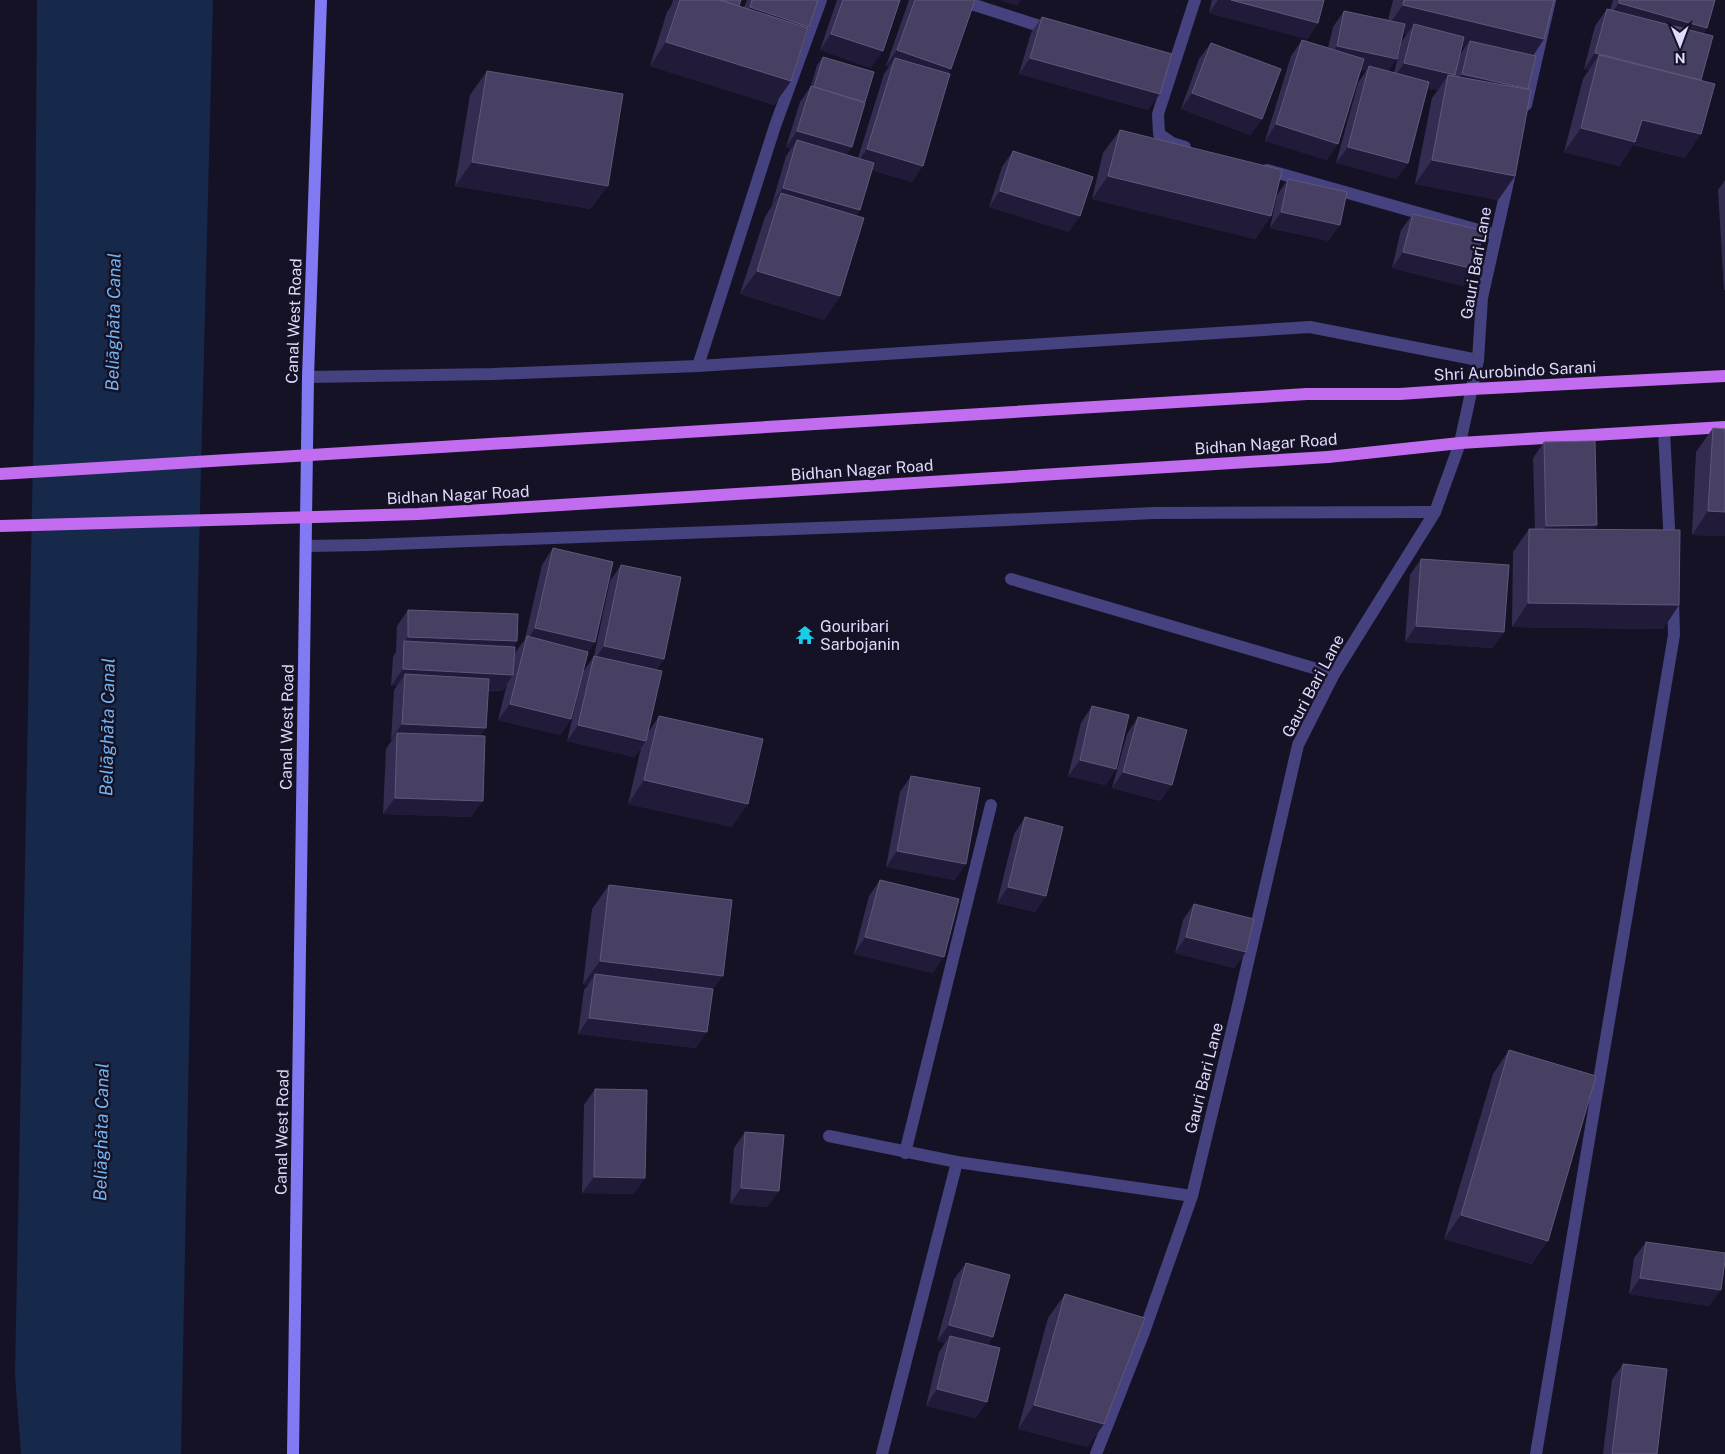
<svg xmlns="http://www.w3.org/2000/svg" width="1725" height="1454" font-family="'Public Sans',sans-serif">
  <rect width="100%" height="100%" fill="#161225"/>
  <path fill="#16294b" d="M37,0h176l-15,588 -17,866h-160l-6,-79 19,-972z"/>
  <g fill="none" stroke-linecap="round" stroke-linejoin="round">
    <g stroke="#46417f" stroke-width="12">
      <path d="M959,0l93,30"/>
      <path d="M1526,105l24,-105"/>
      <path d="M1185,147l-13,-4 -13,-9 -1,-20 37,-114"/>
      <path d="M1267,170l229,65"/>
      <path d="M698,366l77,-240 46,-126"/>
      <path d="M308,377l185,-3 205,-8 612,-39 168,33"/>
      <path d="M1664,431l6,115"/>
      <path d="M306,546l61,-1 531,-20 256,-12 281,-1"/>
      <path d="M1011,579l323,95"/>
      <path d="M829,1136l128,26 235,34"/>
      <path d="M905,1153l86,-348"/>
      <path d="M882,1454l75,-292"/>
      <path d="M1096,1454l48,-122 48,-136 47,-195 59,-256 36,-71 101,-162 25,-69 18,-83 4,-62 28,-125"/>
      <path d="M1536,1454l138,-819 -1,-37"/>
    </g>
    <path stroke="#817af2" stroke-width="12" d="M293,1454l15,-1077 13,-377"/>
    <g stroke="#c26cf0" stroke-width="12">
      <path d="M1307,394h93l72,-5 253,-13"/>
      <path d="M1328,457l132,-14 265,-16"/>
    </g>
    <g stroke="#c26cf0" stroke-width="12">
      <path d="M0,474l1307,-80"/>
      <path d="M0,526l418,-12 910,-57"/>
    </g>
  </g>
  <g fill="#352d51" fill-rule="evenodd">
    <path d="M673,0h68l-2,6 5,2 3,-8h71l-27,81 -17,24 -124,-39 17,-54 4,-6z"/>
    <path d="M837,0h63l-29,68 -51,-18z"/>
    <path d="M909,0h66l-27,74 -36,108 -40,-12 -12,40 -4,5 -16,81 -16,24 -84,-26 25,-77 8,-13h-1l14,-48 5,-7 -5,-2 14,-45 11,-16 6,-21 6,-8 24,98 11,3 26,-84 5,-7 -3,-1z"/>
    <path d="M1212,0h112l-6,23 -11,16 -98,-26z"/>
    <path d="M1393,0h161l-10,39 -11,16 -18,121 -17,24 -83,-16 17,-86 6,-8 -10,-2 -20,75 -12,16 -60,-16 22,-80 8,-12 -5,-1 -34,90 -62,-19 26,-85 11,-16 26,8 5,-21 11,-16 44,9zM1403,33l4,1 -5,7 -8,32 -6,-1zM1462,47h3l-5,8z"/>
    <path d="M1613,0h102l-8,28 -4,6 -2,46 -16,78 -52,-13 -14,21 -55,-14 19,-73 6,-9 -5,-1 11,-43 12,-17 3,1z"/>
    <path d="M1042,17l106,93 -129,-36 12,-41z"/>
    <path d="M1211,43l51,76 -12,16 -69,-26 18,-50z"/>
    <path d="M487,71l104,138 -136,-23 15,-91z"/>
    <path d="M1120,130l151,86 -16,23 -163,-40 11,-46z"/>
    <path d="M1013,151l56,81 -80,-25 13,-40z"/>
    <path d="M1288,179l41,62 -59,-13 7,-33z"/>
    <path d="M1725,180v110h-1l-6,-100z"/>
    <path d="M1413,214l61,55 -11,17 -71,-18 9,-38z"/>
    <path d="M1713,428l12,108 -33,-1 4,-83z"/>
    <path d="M1544,442l53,83 -3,4 85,76 -16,24 -151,-2 1,-75 16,-23h6l-2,-71z"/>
    <path d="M553,548l42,94 -7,10 -5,20 11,-16 16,-75 11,-16 43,94 -8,11 -8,63 11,-17 73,111 -104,-23 13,-56 -7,9 -67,-16 15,-64 -11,42 -11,16 -62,-15 9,-36 -5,7h-14l-8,45 -9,81 -88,-3 3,-65 6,-9h-1l3,-50 3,-4h-6l2,-29 3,-5 1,-26 11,-16 109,31 -4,6 2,8v-2l10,-14 17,-74z"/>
    <path d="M1421,559l83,73 -12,16 -87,-6 5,-67z"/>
    <path d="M1092,706l24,63 -11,16 -37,-9 13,-53z"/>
    <path d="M1138,717l23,84 -49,-13 15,-54z"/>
    <path d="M911,776l44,104 -69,-13 14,-75z"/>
    <path d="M1025,817l21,79 -11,16 -38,-9 17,-69z"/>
    <path d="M880,880l53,93 -79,-19 15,-58z"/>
    <path d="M609,885l103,105 -16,58 -118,-14 6,-44 4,-5 -5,-1 9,-75z"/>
    <path d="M1194,904l52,48 -12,16 -59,-15 8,-33z"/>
    <path d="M1509,1050l23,214 -88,-25 49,-165z"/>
    <path d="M595,1089l39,105 -52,-1 2,-88z"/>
    <path d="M745,1132l23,75 -38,-3 4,-56z"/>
    <path d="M1646,1242l63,64 -80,-12 5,-36z"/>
    <path d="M966,1263l22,82 -12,73 -50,-12 13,-54 6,-9 -8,-2 17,-62z"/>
    <path d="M1065,1294l39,130 -17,23 -69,-18 30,-111z"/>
    <path d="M1623,1364l34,90h-54l9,-74z"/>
  </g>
  <g fill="#211a38">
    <path d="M999,0h22l-4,6z"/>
    <path d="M1218,0h13l87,23 -11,16 -98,-26z"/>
    <path d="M1619,3l88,25 -11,16 -89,-25z"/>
    <path d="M1403,5l141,34 -16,24 -58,-22 -5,6 -54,-13 3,-10 -7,10 -21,-5z"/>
    <path d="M750,7l59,20 -12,16 -58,-20z"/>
    <path d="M831,34l52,17 -12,17 -51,-18z"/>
    <path d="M666,42l125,39 -17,24 -124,-39z"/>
    <path d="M1337,46l60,13 -11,16 -17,-9 -3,5 -40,-9z"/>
    <path d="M897,50l54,19 -11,16 -45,-27 -6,9 -3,-1z"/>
    <path d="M1595,53l106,27 -11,16 -91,-41 -10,15 -5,-1z"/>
    <path d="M1030,58l130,36 -12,16 -129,-36z"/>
    <path d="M1404,63l51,12h-7l-10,15 -45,-11z"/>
    <path d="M1462,74l66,15 -77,1z"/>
    <path d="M1192,93l70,26 -12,16 -69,-26z"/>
    <path d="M1642,120l59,14 -16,24 -52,-13 -14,21 -55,-14 17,-24z"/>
    <path d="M1276,124l62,20 -11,16 -62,-19z"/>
    <path d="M797,131l55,16 -12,17 -43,-24 -6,9 -5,-2z"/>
    <path d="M1348,147l60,16 -12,16 -60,-16z"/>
    <path d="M867,149l56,17 -11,16 -57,-17z"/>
    <path d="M1432,160l83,16 -17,24 -83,-16z"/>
    <path d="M472,162l136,24 -17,23 -136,-23z"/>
    <path d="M1108,176l163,40 -16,23 -163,-40z"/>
    <path d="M783,188l77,22 -11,16 -68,-33 -8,11h-1z"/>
    <path d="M1000,191l80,25 -11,16 -80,-25z"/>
    <path d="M1281,212l59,13 -11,16 -59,-13z"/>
    <path d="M1403,252l71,17 -11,17 -71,-18z"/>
    <path d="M757,271l83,25 -16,24 -84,-26z"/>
    <path d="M1708,511l17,1v24l-33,-1z"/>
    <path d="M1597,525l-12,16 -50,2 11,-17z"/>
    <path d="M1528,603l151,2 -16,24 -151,-2z"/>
    <path d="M1416,626l88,6 -12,16 -87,-6z"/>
    <path d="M535,628l60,14 -12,17 -58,-16z"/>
    <path d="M408,637l109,4 -11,16 -102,-15z"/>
    <path d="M604,646l60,13 -12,16 -59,-13z"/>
    <path d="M403,669l110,6 -11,16 -97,-5v-12l-8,12h-6z"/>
    <path d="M510,704l61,15 -11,16 -62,-15z"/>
    <path d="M402,724l84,4 -12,16 -77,-11 -5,7h-1z"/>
    <path d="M578,725l68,16 -12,16 -67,-16z"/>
    <path d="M1080,760l36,9 -11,16 -37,-9z"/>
    <path d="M1123,772l49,13 -11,16 -49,-13z"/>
    <path d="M644,780l104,24 -16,23 -104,-23z"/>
    <path d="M395,798l88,3 -12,16 -88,-3z"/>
    <path d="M897,851l69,13 -11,16 -69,-13z"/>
    <path d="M1008,887l38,9 -11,16 -38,-9z"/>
    <path d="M865,937l79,20 -11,16 -79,-19z"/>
    <path d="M1186,937l60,15 -12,16 -59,-15z"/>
    <path d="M600,961l123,15 -17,23 -111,-25 -7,11 -5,-1z"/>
    <path d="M589,1018l118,14 -11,16 -118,-14z"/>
    <path d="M594,1177l51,1 -11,16 -52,-1z"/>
    <path d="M741,1188l38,3 -11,16 -38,-3z"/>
    <path d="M1461,1215l87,26 -16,23 -88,-25z"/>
    <path d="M1640,1278l81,12 -12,16 -80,-12z"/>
    <path d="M949,1325l44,12 -11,17 -32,-18 -5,7 -8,-2z"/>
    <path d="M937,1389l50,13 -11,16 -50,-12z"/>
    <path d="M1034,1405l70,19 -17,23 -69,-18z"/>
  </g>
  <g fill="#474063" stroke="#5f587b">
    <path d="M680,0h40l88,28 -17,53 -125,-39z"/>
    <path d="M720,0h21l-2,6z"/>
    <path d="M752,0h66l-9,27 -59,-20z"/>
    <path d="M843,0h57l-17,51 -52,-17z"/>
    <path d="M915,0h60l-24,69 -54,-19z"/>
    <path d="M1231,0h93l-6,23z"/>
    <path d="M1404,0h150l-10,39 -141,-34z"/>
    <path d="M1619,0h96l-8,28 -88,-25z"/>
    <path d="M1607,9l106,27 -12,44 -106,-27z"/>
    <path d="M1344,11l61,13 -8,35 -60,-13z"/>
    <path d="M1042,17l130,37 -12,40 -130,-36z"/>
    <path d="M1414,24l50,13 -9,38 -51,-12z"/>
    <path d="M1302,40l62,19 -26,85 -62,-20z"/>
    <path d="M1470,41l66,15 -8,33 -66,-15z"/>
    <path d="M1211,43l70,26 -19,50 -70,-26z"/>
    <path d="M1599,55l116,29 -14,50 -59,-14 -7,22 -54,-14z"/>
    <path d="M823,57l51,15 -9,30 -51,-15z"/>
    <path d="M895,58l55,16 -27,92 -56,-17z"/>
    <path d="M1369,66l60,16 -21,81 -60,-16z"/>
    <path d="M487,71l136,23 -15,92 -136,-24z"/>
    <path d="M1448,75l83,15 -16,86 -83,-16z"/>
    <path d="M811,86l54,17 -13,44 -55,-16z"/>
    <path d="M1120,130l162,40 -11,46 -163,-40z"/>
    <path d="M797,140l77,23 -14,47 -77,-22z"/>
    <path d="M1013,151l80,26 -13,39 -80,-25z"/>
    <path d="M1288,179l59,13 -7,33 -59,-13z"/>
    <path d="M781,193l83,25 -24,78 -83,-25z"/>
    <path d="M1413,214l71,17 -10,38 -71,-17z"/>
    <path d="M1713,428l12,1v83l-17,-1z"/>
    <path d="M1595,441l2,84 -51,1 -2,-84z"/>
    <path d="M1529,529l151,1 -1,75 -151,-2z"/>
    <path d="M553,548l60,14 -18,80 -60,-14z"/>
    <path d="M1421,559l88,6 -5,67 -88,-6z"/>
    <path d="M621,565l60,12 -17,82 -60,-13z"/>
    <path d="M408,610l110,4 -1,27 -109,-4z"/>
    <path d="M527,636l61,16 -17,67 -61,-15z"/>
    <path d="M404,641l111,6 -2,28 -110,-6z"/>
    <path d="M594,656l68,15 -16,70 -68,-16z"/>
    <path d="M405,674l84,5 -3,49 -84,-4z"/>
    <path d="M1092,706l37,9 -13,54 -36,-9z"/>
    <path d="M659,716l104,23 -15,65 -104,-24z"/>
    <path d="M1138,717l49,13 -15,55 -49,-13z"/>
    <path d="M397,733l88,3 -2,65 -88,-3z"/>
    <path d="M911,776l69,12 -14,76 -69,-13z"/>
    <path d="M1025,817l38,10 -17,69 -38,-9z"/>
    <path d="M880,880l79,19 -15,58 -79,-20z"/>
    <path d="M609,885l123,15 -9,76 -123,-15z"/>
    <path d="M1194,904l60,15 -8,33 -60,-15z"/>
    <path d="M595,974l118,15 -6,43 -118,-14z"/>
    <path d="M1509,1050l87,26 -48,165 -87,-26z"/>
    <path d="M595,1089l52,1 -2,88 -51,-1z"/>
    <path d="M745,1132l39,3 -5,56 -38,-3z"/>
    <path d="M1646,1242l79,11v7l-4,30 -81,-12z"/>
    <path d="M966,1263l44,12 -17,62 -44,-12z"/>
    <path d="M1065,1294l80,24 -41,106 -70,-19z"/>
    <path d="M950,1336l50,12 -13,54 -50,-13z"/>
    <path d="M1623,1364l44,5 -10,85h-45z"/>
  </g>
  <defs>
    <g id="temple-bare" transform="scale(1.5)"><path d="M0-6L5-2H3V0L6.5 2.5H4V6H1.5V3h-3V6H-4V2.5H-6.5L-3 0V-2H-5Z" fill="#19cee8" stroke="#161225" stroke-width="2.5" paint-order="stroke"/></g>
  </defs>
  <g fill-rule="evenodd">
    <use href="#temple-bare" x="805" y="635"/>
  </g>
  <g text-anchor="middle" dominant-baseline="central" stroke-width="5" stroke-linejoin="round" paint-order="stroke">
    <g font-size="16" fill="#dedafb" stroke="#161225">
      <text transform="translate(1476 263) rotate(-80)">Gauri Bari Lane</text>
      <text transform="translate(294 321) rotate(-88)">Canal West Road</text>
      <text transform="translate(1515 371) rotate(-3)">Shri Aurobindo Sarani</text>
      <text transform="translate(1266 444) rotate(-4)">Bidhan Nagar Road</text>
      <text transform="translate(862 470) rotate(-4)">Bidhan Nagar Road</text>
      <text transform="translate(458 495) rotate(-3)">Bidhan Nagar Road</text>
      <text transform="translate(1313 686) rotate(-62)">Gauri Bari Lane</text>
      <text transform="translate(287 727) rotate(-89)">Canal West Road</text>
      <text transform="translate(1204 1078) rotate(-76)">Gauri Bari Lane</text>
      <text transform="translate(282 1132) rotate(-89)">Canal West Road</text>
    </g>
    <g font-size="16" fill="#dedafb" stroke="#161225" text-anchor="start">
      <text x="820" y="626">Gouribari<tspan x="820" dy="18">Sarbojanin</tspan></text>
    </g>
    <g font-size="18" font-style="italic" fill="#72b3f1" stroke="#161225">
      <text transform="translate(113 322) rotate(-89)">Beliāghāta Canal</text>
      <text transform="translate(107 727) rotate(-89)">Beliāghāta Canal</text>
      <text transform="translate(101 1132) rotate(-89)">Beliāghāta Canal</text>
    </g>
  </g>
  <g transform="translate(1680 45) rotate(179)" stroke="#161225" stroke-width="4" paint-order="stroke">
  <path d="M0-4L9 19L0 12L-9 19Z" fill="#dedafb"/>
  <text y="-8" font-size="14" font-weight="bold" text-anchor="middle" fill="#dedafb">N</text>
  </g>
</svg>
